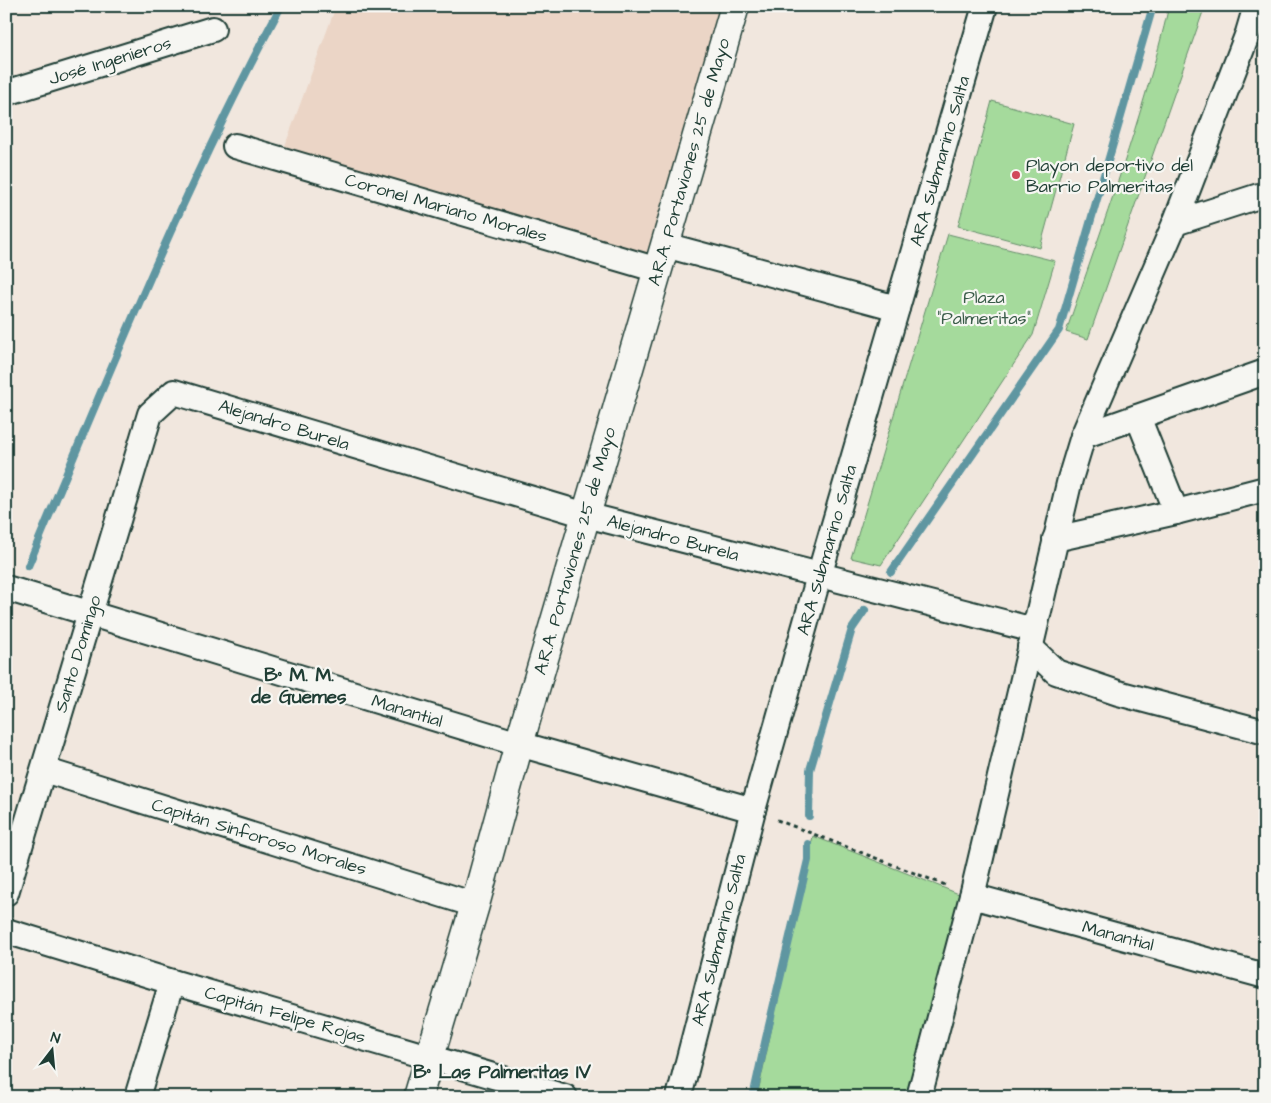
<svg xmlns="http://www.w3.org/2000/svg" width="1271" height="1103" font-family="'Architects Daughter',sans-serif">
  <rect width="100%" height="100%" fill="#f1e7de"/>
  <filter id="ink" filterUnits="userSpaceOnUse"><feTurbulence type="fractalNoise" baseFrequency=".02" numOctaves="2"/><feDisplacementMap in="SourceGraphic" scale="10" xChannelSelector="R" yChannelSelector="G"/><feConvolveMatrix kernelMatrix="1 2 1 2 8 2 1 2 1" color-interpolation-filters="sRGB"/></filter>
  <g filter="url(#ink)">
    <path fill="#ebd5c6" d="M336,6h397l-78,261 -372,-116z"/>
    <g fill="#a5da9c" stroke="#628c68">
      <path d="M1169,6h36l-117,333 -22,-7c37,-108 77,-215 103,-326z"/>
      <path d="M992,101l82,23 -34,124 -82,-22z"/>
      <path d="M948,234l107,27 -22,74 -152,230 -30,-7z"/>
      <path d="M813,836l156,62 -52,199h-160z"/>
    </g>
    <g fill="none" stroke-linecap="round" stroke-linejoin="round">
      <g stroke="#5e96a1" stroke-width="8">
        <path d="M28,566c79,-189 156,-379 253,-560"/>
        <path d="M891,572l168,-242 94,-324"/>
        <path d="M809,816l1,-46 42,-141 13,-19"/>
        <path d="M753,1097l13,-59 42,-178v-16"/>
      </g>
      <g stroke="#1f3d34" stroke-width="28">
        <g id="street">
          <path d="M6,93l207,-64"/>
          <path d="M235,146l423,124"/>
          <path d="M1175,223l90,-29"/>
          <path d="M665,245l232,63"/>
          <path d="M1138,417l38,95"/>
          <path d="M1083,436l182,-64"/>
          <path d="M1055,539l121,-27 89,-23"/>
          <path d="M6,588l513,156 234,66"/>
          <path d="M1030,647l26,25 62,21 147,39"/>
          <path d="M44,770l431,135"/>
          <path d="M6,893l144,-479 24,-22 412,123 448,115"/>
          <path d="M972,896l293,80"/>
          <path d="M6,931l166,51 393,115"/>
          <path d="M137,1097l35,-115"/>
          <path d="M679,1097l74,-287 66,-234 166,-570"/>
          <path d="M919,1097l53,-201 98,-417 13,-43 92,-213 73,-190 8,-27"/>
        </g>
      </g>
      <g stroke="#1f3d34" stroke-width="31">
        <path id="secondary" d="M418,1097l57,-192 44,-161 216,-738"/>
      </g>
      <path stroke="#1f3d34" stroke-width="3" stroke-dasharray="4 4" stroke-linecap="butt" d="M777,820l171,66"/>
      <use href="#street" stroke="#f6f6f2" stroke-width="24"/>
      <use href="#secondary" stroke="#f6f6f2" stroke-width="28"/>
    </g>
  </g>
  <circle fill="#d1495b" stroke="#f6f6f2" stroke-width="2" cx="1016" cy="175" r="5"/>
  <g text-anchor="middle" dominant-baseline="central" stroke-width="4.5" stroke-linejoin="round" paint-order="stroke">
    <g font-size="18" fill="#1f3d34" stroke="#f6f6f2">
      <text transform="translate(110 61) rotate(-17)">José Ingenieros</text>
      <text transform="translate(940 161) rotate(-74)">ARA Submarino Salta</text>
      <text transform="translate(689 162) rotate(-74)">A.R.A. Portaviones 25 de Mayo</text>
      <text transform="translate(446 208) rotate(16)">Coronel Mariano Morales</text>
      <text transform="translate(284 425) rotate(17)">Alejandro Burela</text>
      <text transform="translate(673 538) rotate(15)">Alejandro Burela</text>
      <text transform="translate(827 550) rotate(-74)">ARA Submarino Salta</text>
      <text transform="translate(575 551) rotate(-74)">A.R.A. Portaviones 25 de Mayo</text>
      <text transform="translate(78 654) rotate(-73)">Santo Domingo</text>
      <text transform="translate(407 711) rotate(17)">Manantial</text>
      <text transform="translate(259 837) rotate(17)">Capitán Sinforoso Morales</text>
      <text transform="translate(1118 936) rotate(15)">Manantial</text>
      <text transform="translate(719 940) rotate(-76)">ARA Submarino Salta</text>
      <text transform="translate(285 1015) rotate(16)">Capitán Felipe Rojas</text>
    </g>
    <g font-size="18" fill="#1f3d34" stroke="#f6f6f2" text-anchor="start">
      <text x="1026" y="165">Playon deportivo del<tspan x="1026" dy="21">Barrio Palmeritas</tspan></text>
    </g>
    <g font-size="18" fill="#3a5c49" stroke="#f6f6f2">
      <text x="984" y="297">Plaza<tspan x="984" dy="21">"Palmeritas"</tspan></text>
    </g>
    <g font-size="19" font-weight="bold" fill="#1f3d34" stroke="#f6f6f2">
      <text x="299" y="675">B° M. M.<tspan x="299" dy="22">de Guemes</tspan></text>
      <text x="502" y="1072">B° Las Palmeritas IV</text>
    </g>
  </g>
  <rect width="1271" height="1103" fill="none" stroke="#f6f6f2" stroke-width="25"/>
  <rect x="12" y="12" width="1246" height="1078" fill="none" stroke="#1f3d34" stroke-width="2" filter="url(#ink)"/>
  <g transform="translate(52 1050) rotate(16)" stroke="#f6f6f2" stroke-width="4" paint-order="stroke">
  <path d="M0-4L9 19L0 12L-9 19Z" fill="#1f3d34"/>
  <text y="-8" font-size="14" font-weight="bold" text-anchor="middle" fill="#1f3d34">N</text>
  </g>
</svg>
